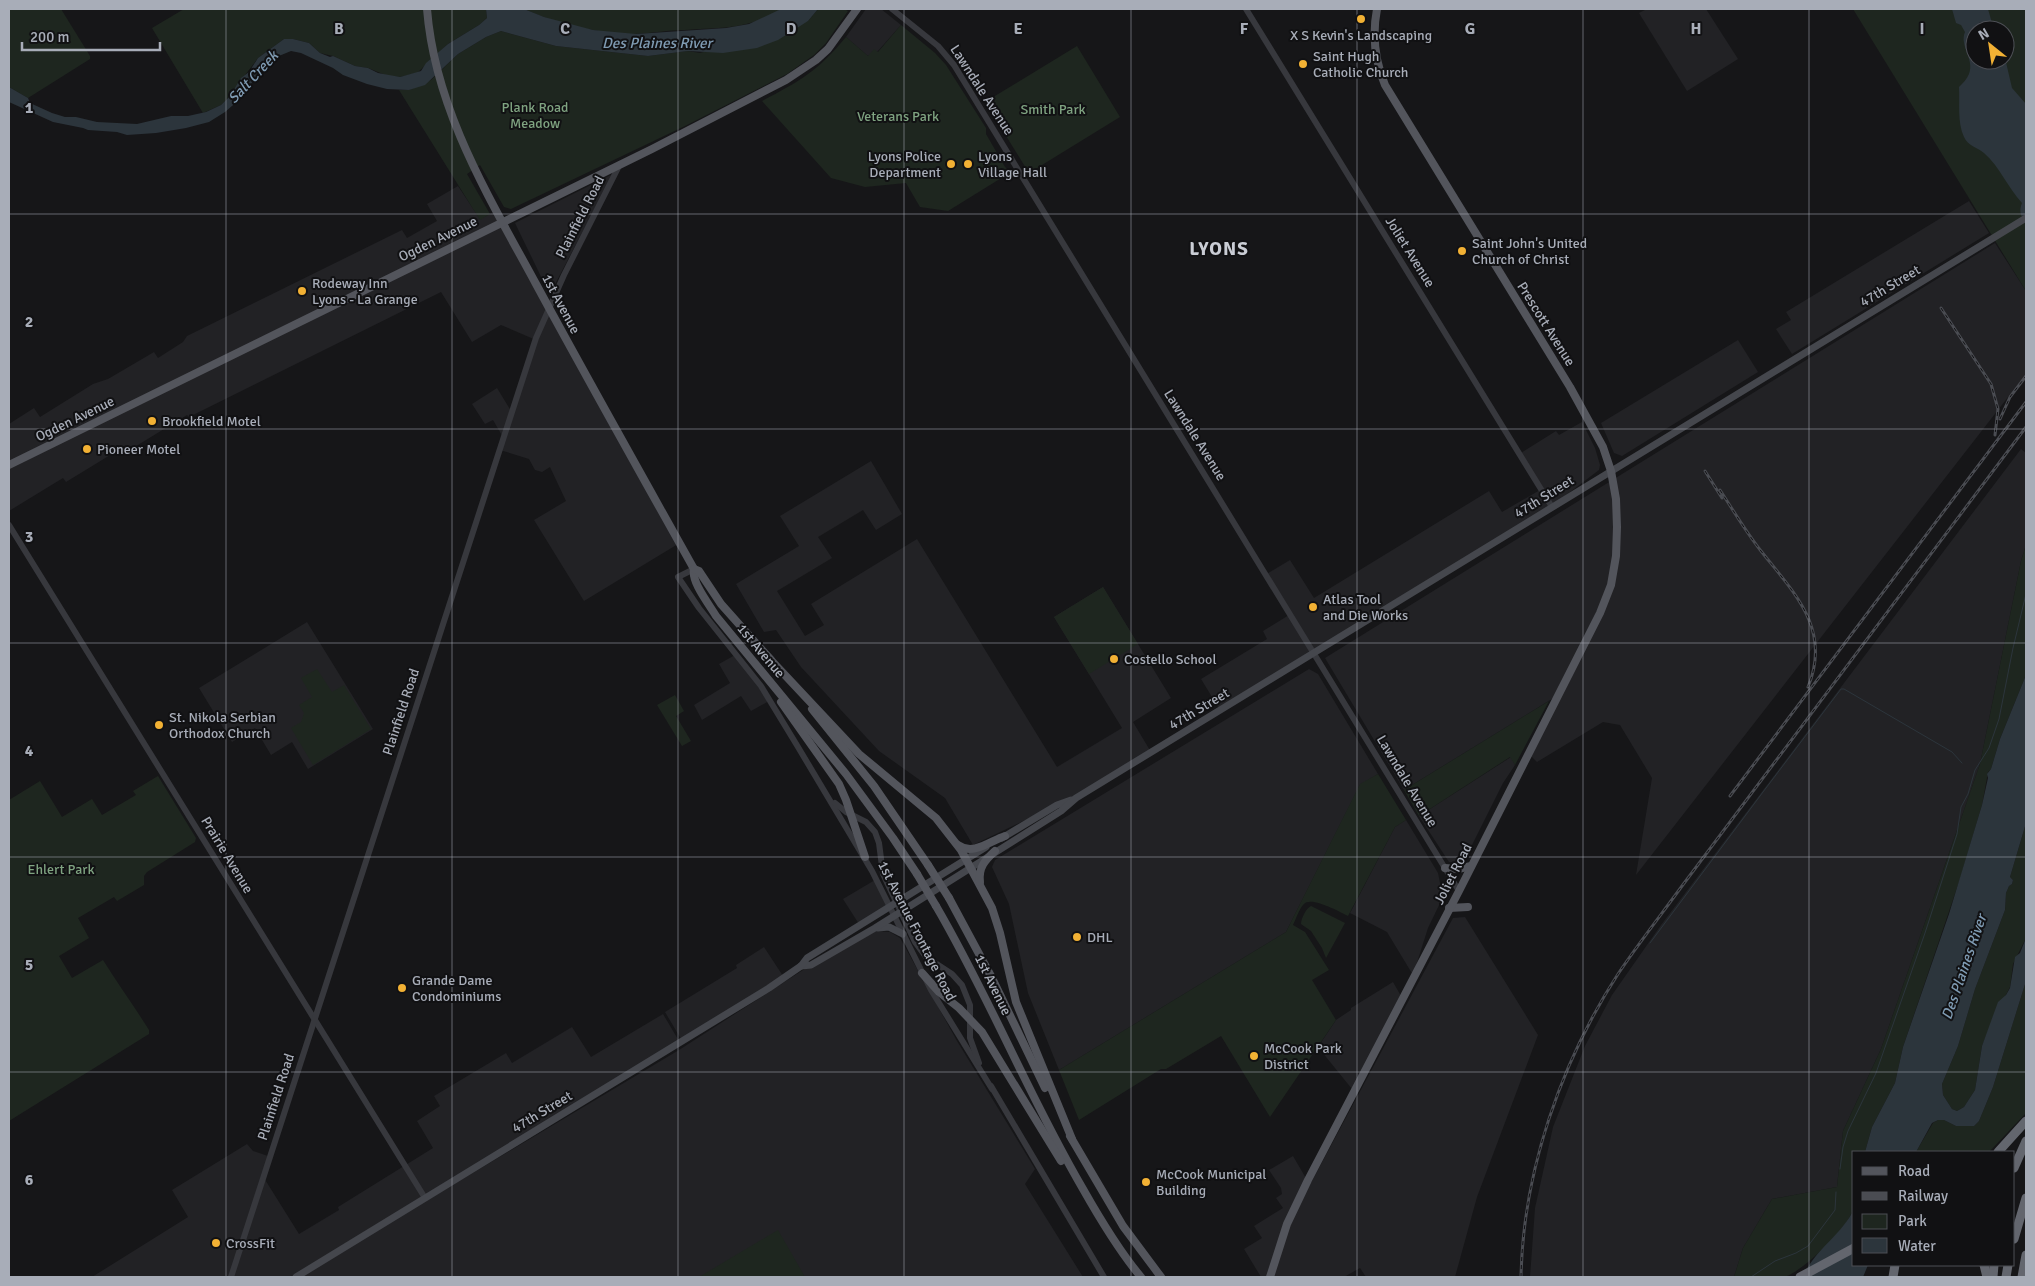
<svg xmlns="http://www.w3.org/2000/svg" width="2035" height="1286" font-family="Signika,sans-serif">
  <rect width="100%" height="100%" fill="#161618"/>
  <g fill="#222225">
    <path d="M866,9h15l20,16 -24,27 -9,4 -22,-19z"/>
    <path d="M1647,9h59l32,50 -51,32 -48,-78z"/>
    <path d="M613,174l-60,114 -5,3 -33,-68z"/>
    <path d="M458,186l22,33 16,-8 182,333 -94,57 -50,-81 32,-19 -16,-34 -8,5 -7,-2 -6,-11 -29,-9 4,-11 -11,-19 -8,4 -13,-20 25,-16 14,23 25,-71 -35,-15 -29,17 -31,-50 -252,125 -2,-2 -59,36 -3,-5 -59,36 -3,-4 -54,33v-87l25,-16 6,9 53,-33 15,-5 46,-27 4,6 25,-16 4,-6 215,-106 5,8 30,-17 -10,-17z"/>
    <path d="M1969,201l20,32 -197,121 -16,-25 15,-9 -5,-8z"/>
    <path d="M1995,243l31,48v83l-390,501 16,-97 -32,-53 -17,-3 -66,40 -7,-7 30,-61 -156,96 -79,-132z"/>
    <path d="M1738,340l20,32 -136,84 -8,-3 -13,-30z"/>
    <path d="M1582,422l13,26 5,17 -1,5 -46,35 -32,-52 35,-22 3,4z"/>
    <path d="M2021,449l5,4v92l-5,16 -41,203 -99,285 -38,82 -6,56 -65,12 -29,49 -9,29h-204l5,-69 18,-81 32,-81 27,-51 49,-70z"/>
    <path d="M871,461l31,53 -26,16 -13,-20 -45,27 14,21 -55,33 28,45 19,-11 -13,-21 106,-65 140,228 65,-39 -68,-111 49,-30 68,111 -38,24 18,30 -77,45 -101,48 -28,-47 -66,-47 -78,-84 -25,-37 -12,2 -28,-48 63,-38 -19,-30z"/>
    <path d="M1540,490l10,17 -330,203 -19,-31 66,-40 -4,-8 26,-16 -24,-40 25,-15 24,38 175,-107 13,21z"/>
    <path d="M307,622l66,107 -65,40 -16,-27 -21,13 -16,-27 -23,14 -33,-54z"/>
    <path d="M735,655l34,46 -18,10 -10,-15 -39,24 -8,-15 36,-22 -11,-19z"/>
    <path d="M1309,669l9,5 60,100 -18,11 -74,147 -227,138 -31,-77 -19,-89 -17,-37 3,-7z"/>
    <path d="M1511,757l4,8 -12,18 -40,80 -14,-1 -30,-46z"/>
    <path d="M1406,820l32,53 4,20 -1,8 -13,27 -15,47 -26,-43 -37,-19 45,-86z"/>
    <path d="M875,880l13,27 -29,17 -16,-25z"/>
    <path d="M1465,917l73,118 -61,162 -22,80h-89l-6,-9 -16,9h-72l18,-55 163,-304z"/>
    <path d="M876,931l14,1 10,6 57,103 78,128 -10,15 58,93h-785l381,-227 124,-80z"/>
    <path d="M764,947l19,29 -102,63 -16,-27 72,-44 -1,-3z"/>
    <path d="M1393,982l8,14 -49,93 -34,-42 18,-27 15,-10v-2z"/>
    <path d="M663,1014l16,27 -389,236h-57l31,-99 35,56 40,-24 -1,-3 95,-59 -16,-27 23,-15 -6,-10 72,-43 6,10 60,-36 19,30z"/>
    <path d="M247,1144l6,7 15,5 -39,121h-137l96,-60 -16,-27z"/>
    <path d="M1293,1156l14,24 -39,97h-7l-17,-28 18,-11 -8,-12 29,-18 -7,-10 6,-4 -1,-6 -12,-18z"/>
  </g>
  <g fill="#1e261f" fill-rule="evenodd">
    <path d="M9,9h52l29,47v3l-62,39 -19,-11z"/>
    <path d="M184,9h302l1,9 -8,7 -31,19 -31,29 -17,4 -12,-1 -20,-8 -13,-2 -22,-10 -13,-3 -11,-10 -16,-4h-9l-26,19 -32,42 -5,5 -18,8 -51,-85z"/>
    <path d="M524,9h257c-27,20 -63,19 -96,21 -16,0 -33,3 -49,4 -38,0 -78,-10 -112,-25z"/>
    <path d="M818,9h26l4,2 -22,32 -12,12 -27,19 -102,52 -174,83 -7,-2 -24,-42 -13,9 23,40 -10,6 -81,-130h10l22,-10 27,-26 28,-17 15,-6 55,15 92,10 40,-5 12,2 108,-32z"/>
    <path d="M1853,9h173v282zM1975,30h30v30h-30z"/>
    <path d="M901,25l34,28 11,12 40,63v6l19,33 6,5 -63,39 -28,-4 -14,-24 -41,4 -34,-9 -69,-77c38,-20 56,-30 84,-64l22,19 6,-7 4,3z"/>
    <path d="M1077,46l43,71 -91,56 -44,-71z"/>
    <path d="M2026,545v130l-26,64 -9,30 -3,3 -6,33 -22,74 -57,168 -8,36 -23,44 -7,25h-11c0,15 3,44 -1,57 -4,18 -48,60 -66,67 -9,4 -41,1 -53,1l9,-29 29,-49 65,-12 6,-56 38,-82 99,-285 41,-203z"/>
    <path d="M1103,587l35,57 -49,30 -35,-57z"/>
    <path d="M317,669l15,23 12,-7 27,44 -58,36 -22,-37 10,-6 3,-9 -5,-8 13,-8 -11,-19z"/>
    <path d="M675,695l9,16 -8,5 15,25 -9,5 -25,-41z"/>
    <path d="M1549,701l-34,64 -5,-8 -91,59 -15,-26z"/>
    <path d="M1378,774l28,46 -11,7 -47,89c-8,-4 -37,-20 -44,-12 -5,5 -8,15 -11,21l12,7 24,38 -17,10 24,40 -66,97 -49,-81 -55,33h-5l-82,51 -20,-50 227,-138 74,-148z"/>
    <path d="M158,776l38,62 -1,4 -48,30 -3,4v9l-27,16 -3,-4 -36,21 11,20 -30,18 13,22 31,-18c15,24 31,46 46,70v4l-140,87v-321l31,-19 22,36 30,-18 10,16 34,-20 -3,-4z"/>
    <path d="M2026,823v115l-13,26 -3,23 -19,37 -9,22 -7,44 -11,17 -7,4 -5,-2 -9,-14 -1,-11 16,-38 17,-57 30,-79 1,-17 3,-7 3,-2 1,-4 -3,-3z"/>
    <path d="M1311,906l34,17 -19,35 -4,-10 -11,-17 -10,-7c0,-5 5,-16 10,-18z"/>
    <path d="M2026,981v132l-37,39h-73l17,-29 5,-3h6l12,6h18l5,-5 14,-34z"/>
    <path d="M778,1230l27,47h-106z"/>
  </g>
  <g fill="#2c353c">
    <path d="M486,9h38l20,8 49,13 43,4 90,-6 23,-4 32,-15h37l-10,12 -30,19 -21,8 -34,5 -35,-2 -40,5 -92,-10 -55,-15 -15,6 -28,17 -33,31 -16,5 -22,-1 -20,-5 -24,-9 -10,-7 -32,-15 -10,-2 -17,7 -21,23 -13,18 -15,13 -16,10 -23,6 -30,5 -29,2 -10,-3 -29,-2 -5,-2 -30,-6 -44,-20v-15l19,11 2,5 22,10 13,4h11l21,5 40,2 34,-8h17l18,-4 15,-7 9,-9 11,-18 8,-6 9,-14 26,-19h9l16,4 11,10 10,4 3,-1 22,10 13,2 10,5 22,4 21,-6 5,-8 22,-19 31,-19 8,-7z"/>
    <path d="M1952,9h36l6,21h-19v30h30v-2l7,30 14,16v117c-6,-4 -7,-11 -4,-18 -14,-15 -22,-36 -38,-50 -7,-6 -16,-7 -20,-16 -7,-15 -4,-34 -5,-50 4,-4 8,-8 10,-13 6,-15 -10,-28 -4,-42l-4,-7 -5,-2z"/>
    <path d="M2026,675v148l-16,54 3,3 -1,4 -3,2 -3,7 -1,17 -30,79 -17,57 -16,38 1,11 9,14 5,2 7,-4 11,-17 7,-44 16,-44 8,-7 4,-7 5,-31 5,-4 6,-15v43l-33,106 -14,34 -5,5h-18l-12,-6h-6l-6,3 -16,29h-51l7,-25 23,-44 8,-36 46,-133 33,-109 6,-27 -1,-4 4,-5 9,-30z"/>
    <path d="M1854,1209v56h14l-5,12h-60c10,-26 39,-42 51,-68z"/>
  </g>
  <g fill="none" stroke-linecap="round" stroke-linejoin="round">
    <g stroke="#2c353c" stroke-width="1">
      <path d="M1650,943l113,-151 78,-103h3l108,63 10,11"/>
      <path d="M1840,1169l3,-22 5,-16 28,-58 49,-140 32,-99 4,-27 7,-13 7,-24 14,-22 10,-29 14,-71 13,-54"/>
      <path d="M1751,1277l24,-16 21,-8 12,-7 27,-36 1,-18"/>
    </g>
    <g stroke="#37383d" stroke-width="6">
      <path d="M892,9l46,37 16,19 505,826"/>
      <path d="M1246,9l306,498"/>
      <path d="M9,525l416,673"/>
      <path d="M694,569l-16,8 21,31 62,78 37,61 74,124 59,119 61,99"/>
      <path d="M835,803l11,9 20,10 9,10 4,11 4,31 32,68 11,15 26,17 10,11 8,20v33l9,25"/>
      <path d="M991,1086l113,191"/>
      <path d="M231,1277l305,-939 28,-63 56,-111"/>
    </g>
    <g stroke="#45474d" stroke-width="7">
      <path d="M1002,838l55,-33 14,-5"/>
      <path d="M878,928l11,-1 14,7"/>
      <path d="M801,966l10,-1 64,-37 186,-117 15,-13 950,-580"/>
      <path d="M296,1277l473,-289 32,-22 6,-8 179,-111"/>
    </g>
    <g stroke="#53555c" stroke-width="8">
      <path d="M427,9c8,101 62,188 109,275 52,96 105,190 158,285 -3,13 15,35 22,47l130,158 47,64 24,36"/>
      <path d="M9,465l643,-316 134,-69 30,-20 12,-11 29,-40"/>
      <path d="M694,569l5,2 22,33 50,56"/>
      <path d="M768,657l91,97 77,64 25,32 31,58 8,25 16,69 56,137"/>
      <path d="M781,702l58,82 7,16 19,57"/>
      <path d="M812,709l62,77 54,79"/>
      <path d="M958,845c15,11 32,-4 47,-9"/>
      <path d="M1445,868l13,1 13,-3"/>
      <path d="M980,882c-2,-14 5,-22 15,-31"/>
      <path d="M949,898l43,80 53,110"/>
      <path d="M936,906c54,92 93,191 147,283 17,30 36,62 58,88"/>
      <path d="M1449,908l19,-1"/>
      <path d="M922,973l17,19 20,16 23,24 79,129"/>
      <path d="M1070,1136l53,90 38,51"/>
      <path d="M1270,1277l17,-53 21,-44 151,-289 141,-278 11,-28 5,-29 1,-29 -1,-28 -5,-28 -8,-24 -33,-60 -185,-302c-10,-24 -13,-50 -8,-76"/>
    </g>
    <g stroke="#63666e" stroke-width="9">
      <path d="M1998,1152l28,-31"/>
      <path d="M2014,1168l12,-27"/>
      <path d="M2014,1239l12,-41"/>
      <path d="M1984,1265l3,12"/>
      <path d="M1800,1277l54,-29"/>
      <path d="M1893,1277l2,-12"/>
      <path d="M1993,1277l1,-12"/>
      <path d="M2006,1277l2,-12"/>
      <path d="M2022,1277l4,-22"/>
    </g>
    <g stroke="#4a4c52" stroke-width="3">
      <g id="rail">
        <path d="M1941,308l50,76 7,25 -3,26"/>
        <path d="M2000,419l10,-22 16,-21"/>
        <path d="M1705,471l17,27"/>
        <path d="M1720,490c13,20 26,42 41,61 33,42 71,78 47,136"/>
        <path d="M1730,796l296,-394"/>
        <path d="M1521,1277c2,-105 40,-215 97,-303 20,-30 43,-59 64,-88l344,-459"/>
      </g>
    </g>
    <use href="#rail" stroke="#111113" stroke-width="1" stroke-dasharray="4" stroke-linecap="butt"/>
    <g stroke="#53555c" stroke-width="8">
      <path d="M928,865l21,33"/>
      <path d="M917,874l19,32"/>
    </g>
  </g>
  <path fill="none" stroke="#a8adb8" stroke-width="1" stroke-opacity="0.55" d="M226,9v1268M452,9v1268M678,9v1268M904,9v1268M1131,9v1268M1357,9v1268M1583,9v1268M1809,9v1268M9,214h2017M9,429h2017M9,643h2017M9,857h2017M9,1072h2017"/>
  <g fill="#f2b134" stroke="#111113" stroke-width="2">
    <circle cx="1361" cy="19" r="5"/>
    <circle cx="1303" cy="64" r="5"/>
    <circle cx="951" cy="164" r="5"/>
    <circle cx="968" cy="164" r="5"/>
    <circle cx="1462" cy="251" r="5"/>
    <circle cx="302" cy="291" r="5"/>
    <circle cx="152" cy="421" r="5"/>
    <circle cx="87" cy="449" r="5"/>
    <circle cx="1313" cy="607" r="5"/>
    <circle cx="1114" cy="659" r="5"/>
    <circle cx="159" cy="725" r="5"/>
    <circle cx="1077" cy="937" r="5"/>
    <circle cx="402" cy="988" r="5"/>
    <circle cx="1254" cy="1056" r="5"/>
    <circle cx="1146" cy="1182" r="5"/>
    <circle cx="216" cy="1243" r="5"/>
  </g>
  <g text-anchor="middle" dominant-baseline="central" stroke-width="4" stroke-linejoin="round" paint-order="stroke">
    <g font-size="14" fill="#a8adb8" stroke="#111113" text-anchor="start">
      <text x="1361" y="35" text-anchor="middle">X S Kevin's Landscaping</text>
      <text x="1313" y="56">Saint Hugh<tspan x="1313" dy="16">Catholic Church</tspan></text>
      <text x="941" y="156" text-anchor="end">Lyons Police<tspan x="941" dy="16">Department</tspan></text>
      <text x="978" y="156">Lyons<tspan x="978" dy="16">Village Hall</tspan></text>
      <text x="1472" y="243">Saint John's United<tspan x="1472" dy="16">Church of Christ</tspan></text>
      <text x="312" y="283">Rodeway Inn<tspan x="312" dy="16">Lyons - La Grange</tspan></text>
      <text x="162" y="421">Brookfield Motel</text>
      <text x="97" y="449">Pioneer Motel</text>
      <text x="1323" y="599">Atlas Tool<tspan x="1323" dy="16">and Die Works</tspan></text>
      <text x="1124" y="659">Costello School</text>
      <text x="169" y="717">St. Nikola Serbian<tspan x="169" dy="16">Orthodox Church</tspan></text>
      <text x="1087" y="937">DHL</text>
      <text x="412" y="980">Grande Dame<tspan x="412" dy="16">Condominiums</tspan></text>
      <text x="1264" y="1048">McCook Park<tspan x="1264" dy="16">District</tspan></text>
      <text x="1156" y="1174">McCook Municipal<tspan x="1156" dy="16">Building</tspan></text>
      <text x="226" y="1243">CrossFit</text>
    </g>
    <g font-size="14" fill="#a8adb8" stroke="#111113">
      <text transform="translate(982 90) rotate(57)">Lawndale Avenue</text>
      <text transform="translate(580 217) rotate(-63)">Plainfield Road</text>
      <text transform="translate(438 239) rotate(-26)">Ogden Avenue</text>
      <text transform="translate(1410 252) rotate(58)">Joliet Avenue</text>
      <text transform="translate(1890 286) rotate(-31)">47th Street</text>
      <text transform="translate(561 304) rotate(62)">1st Avenue</text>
      <text transform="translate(1546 324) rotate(58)">Prescott Avenue</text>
      <text transform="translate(75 419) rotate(-26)">Ogden Avenue</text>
      <text transform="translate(1195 435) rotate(58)">Lawndale Avenue</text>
      <text transform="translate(1544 497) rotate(-32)">47th Street</text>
      <text transform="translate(761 651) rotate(50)">1st Avenue</text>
      <text transform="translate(1199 709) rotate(-31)">47th Street</text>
      <text transform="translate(401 712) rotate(-72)">Plainfield Road</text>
      <text transform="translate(1407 781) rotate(59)">Lawndale Avenue</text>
      <text transform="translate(227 855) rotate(59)">Prairie Avenue</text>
      <text transform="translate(1453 874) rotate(-63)">Joliet Road</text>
      <text transform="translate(917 931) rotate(63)">1st Avenue Frontage Road</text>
      <text transform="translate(993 985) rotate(64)">1st Avenue</text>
      <text transform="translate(276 1097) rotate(-72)">Plainfield Road</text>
      <text transform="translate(542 1112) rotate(-31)">47th Street</text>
    </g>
    <g font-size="14" fill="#7fa381" stroke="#111113">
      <text x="535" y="107">Plank Road<tspan x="535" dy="16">Meadow</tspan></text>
      <text x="1053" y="109">Smith Park</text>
      <text x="898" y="116">Veterans Park</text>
      <text x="61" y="869">Ehlert Park</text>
    </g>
    <g font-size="15" font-style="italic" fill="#7f9bb3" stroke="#111113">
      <text x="657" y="43">Des Plaines River</text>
      <text transform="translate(253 77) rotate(-47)">Salt Creek</text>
      <text transform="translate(1964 967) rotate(-71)">Des Plaines River</text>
    </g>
    <g font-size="19" font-weight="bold" letter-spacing="1" fill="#c9ccd4" stroke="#111113">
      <text x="1219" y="249">LYONS</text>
    </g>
  </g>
  <g font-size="16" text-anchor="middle" font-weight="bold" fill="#a8adb8" stroke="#111113" stroke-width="4" stroke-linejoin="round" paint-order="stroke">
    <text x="339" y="34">B</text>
    <text x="565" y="34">C</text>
    <text x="791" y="34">D</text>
    <text x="1018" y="34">E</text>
    <text x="1244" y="34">F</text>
    <text x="1470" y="34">G</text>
    <text x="1696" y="34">H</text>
    <text x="1922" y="34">I</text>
    <text x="29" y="113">1</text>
    <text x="29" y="327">2</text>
    <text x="29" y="542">3</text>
    <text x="29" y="756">4</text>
    <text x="29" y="970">5</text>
    <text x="29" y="1185">6</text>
  </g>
  <rect width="2035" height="1286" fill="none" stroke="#a8adb8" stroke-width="20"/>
  <rect x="1852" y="1151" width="162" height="115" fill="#111113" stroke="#4d4f55"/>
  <rect x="1862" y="1167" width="25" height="8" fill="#53555c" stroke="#4d4f55"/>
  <text x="1898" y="1176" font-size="15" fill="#a8adb8">Road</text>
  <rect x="1862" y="1192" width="25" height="8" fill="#4a4c52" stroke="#4d4f55"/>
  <text x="1898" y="1201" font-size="15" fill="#a8adb8">Railway</text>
  <rect x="1862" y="1214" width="25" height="15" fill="#1e261f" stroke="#4d4f55"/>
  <text x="1898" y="1226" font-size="15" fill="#a8adb8">Park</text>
  <rect x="1862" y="1238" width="25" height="15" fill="#2c353c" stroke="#4d4f55"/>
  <text x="1898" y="1251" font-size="15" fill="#a8adb8">Water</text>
  <g transform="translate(1990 45) rotate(330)"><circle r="24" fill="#111113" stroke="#4d4f55"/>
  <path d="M0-4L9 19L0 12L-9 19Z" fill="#f2b134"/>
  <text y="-8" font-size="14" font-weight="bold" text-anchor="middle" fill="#a8adb8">N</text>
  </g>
  <path d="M22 42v8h138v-8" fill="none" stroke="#a8adb8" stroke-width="2.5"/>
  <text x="30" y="42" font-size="15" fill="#a8adb8" stroke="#111113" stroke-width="4" paint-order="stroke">200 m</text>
</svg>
